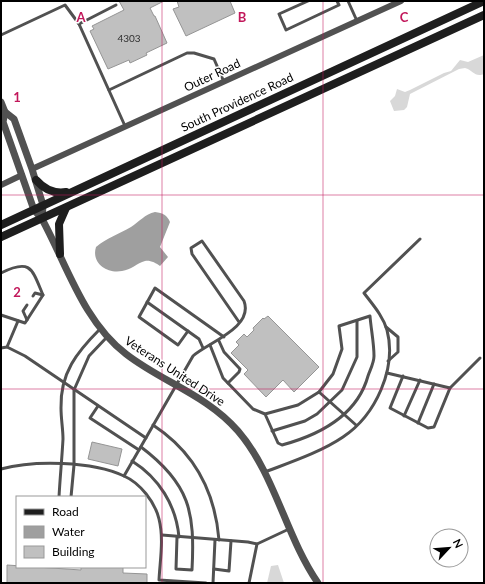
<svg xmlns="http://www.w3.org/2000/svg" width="485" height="584" font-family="Lato,sans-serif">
  <rect width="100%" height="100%" fill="#fff"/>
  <g fill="#d8d8d8">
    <path d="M484,55v19c-9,4 -11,-4 -19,-6l-6,1 -49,25 -3,13 -3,3 -10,1 -4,-10 5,-5 2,-7 8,3 5,-2 34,-17 7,-2 9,-11 8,2z"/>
    <path d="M278,565l6,18h-17l4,-17z"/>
  </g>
  <path fill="#9f9f9f" d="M155,212c8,1 12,3 15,10l-10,25 8,10 -8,9c-4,-3 -10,-6 -15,-5 -8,2 -14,9 -23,10 -15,3 -31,-8 -26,-24 11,-9 23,-13 35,-20 8,-5 14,-13 24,-15z"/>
  <g fill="#c0c0c0" stroke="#959595">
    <path d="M119,1h45l-14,7 4,8h1l12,27 -21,10 1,2 -17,8 -1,-3 -21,9 -18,-38 4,-2 -2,-3 32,-16z"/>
    <path d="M177,1h53l5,12 -49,23 -13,-27 6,-2z"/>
    <path d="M268,316l51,51 -25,25 -11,-12 -17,17 -22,-23 4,-4 -17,-17 8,-8 -3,-3 8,-8 3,3 7,-7 -1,-2 10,-10 1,1z"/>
    <path d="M92,442l30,7 -4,17 -30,-7z"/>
    <path d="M7,565l74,5v-3h42v6l24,1v9h-140z"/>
  </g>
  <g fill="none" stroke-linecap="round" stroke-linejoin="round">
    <g stroke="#515151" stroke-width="3">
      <path d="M308,1l-29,13 7,16 53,-25 -2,-4"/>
      <path d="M348,1l9,20"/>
      <path d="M116,5l-37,19 46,102"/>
      <path d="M1,35l64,-30 14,19"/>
      <path d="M109,90l78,-37h7l20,6 10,23"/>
      <path d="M1,273c30,-15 31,-4 42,22l-18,28 -24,-8"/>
      <path d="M33,296l2,-3 8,2"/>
      <path d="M147,302l52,37 4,9"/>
      <path d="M27,305l-4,6 4,9"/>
      <path d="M386,327l12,10v15l-10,9"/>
      <path d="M188,331l-10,14 -39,-28 16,-29 69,49"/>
      <path d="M219,341l5,11 16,17 -1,3 -11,11"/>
      <path d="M210,345l13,33 30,31 12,5 13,29 4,2c37,-10 75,-29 86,-69 2,-6 6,-13 6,-20 0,-13 -3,-27 -4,-40l-31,10 3,23 -9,25 -14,18 -21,13 -33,9"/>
      <path d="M7,347l18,9 121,82"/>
      <path d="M1,348l6,-1 11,-26"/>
      <path d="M387,373c21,5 42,10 63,15l-16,39 -6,1 -38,-20 13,-32"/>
      <path d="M450,388l30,-30"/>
      <path d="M319,392l37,33"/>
      <path d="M98,406l-8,12 49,32"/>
      <path d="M404,416l16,-36"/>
      <path d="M418,423l16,-39"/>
      <path d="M153,425c41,27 62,66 66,115"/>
      <path d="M272,431l33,-10 12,-7 25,-24 15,-33v-36"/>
      <path d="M141,447c49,37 54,65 51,123l-16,-1 1,-32"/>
      <path d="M132,461c27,17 44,44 47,76"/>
      <path d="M1,469c33,-9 91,-8 123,7 16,7 31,26 35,43 5,20 1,41 0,61l47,3"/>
      <path d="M265,472c26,-10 56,-20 78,-35 33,-22 54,-69 44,-107 -4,-14 -14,-25 -23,-37l56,-54"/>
      <path d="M124,476l69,-120c14,-13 61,-28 51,-55l-42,-60 -11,7 1,6 47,68"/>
      <path d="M59,497c1,-19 3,-39 4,-58 0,-10 -2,-20 -2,-31 -1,-35 16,-56 39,-79"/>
      <path d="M71,497l3,-32v-75l15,-34 18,-19"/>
      <path d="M162,535l86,7 9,2"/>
      <path d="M214,569l15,2 2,-30"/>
      <path d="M213,583l2,-43"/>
      <path d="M249,583l8,-39 32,-15"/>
    </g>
    <g stroke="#515151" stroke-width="6">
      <path d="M32,169l369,-168"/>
      <path d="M1,185l21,-10"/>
    </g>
    <g stroke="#515151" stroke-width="7">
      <path d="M1,102l4,10 -2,10 31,88 8,9c25,46 41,102 84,135 36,28 81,41 112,77 37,43 48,106 80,152"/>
      <path d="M5,112l9,7 18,50 11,36 -1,14"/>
    </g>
    <g stroke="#1e1e1e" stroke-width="8">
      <path d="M36,180c8,9 18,14 30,12"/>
      <path d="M1,225l483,-224"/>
      <path d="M1,237l483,-222"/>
      <path d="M60,254l-1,-30 7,-16"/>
    </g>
  </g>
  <path fill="none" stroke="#c2185b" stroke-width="1" stroke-opacity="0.55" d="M162,1v582M323,1v582M1,195h483M1,389h483"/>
  <g text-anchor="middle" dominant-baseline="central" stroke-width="3" stroke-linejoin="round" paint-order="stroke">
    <g font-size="10" fill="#303030">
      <text x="129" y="38">4303</text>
    </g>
    <g font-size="12" fill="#000" stroke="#fff">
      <text transform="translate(212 75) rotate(-25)">Outer Road</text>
      <text transform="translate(237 102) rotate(-25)">South Providence Road</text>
      <text transform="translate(175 371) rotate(33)">Veterans United Drive</text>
    </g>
  </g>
  <g font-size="13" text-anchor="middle" font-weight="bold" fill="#c2185b" stroke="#fff" stroke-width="3" stroke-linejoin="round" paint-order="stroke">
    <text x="81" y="22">A</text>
    <text x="242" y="22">B</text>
    <text x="404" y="22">C</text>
    <text x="17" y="102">1</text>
    <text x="17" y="297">2</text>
  </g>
  <rect width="485" height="584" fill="none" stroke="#000000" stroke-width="4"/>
  <rect x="16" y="496" width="130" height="72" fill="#ffffff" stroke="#999999"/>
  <rect x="24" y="509" width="20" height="6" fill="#1e1e1e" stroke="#999999"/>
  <text x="52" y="516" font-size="12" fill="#000000">Road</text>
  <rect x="24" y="526" width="20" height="12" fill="#9f9f9f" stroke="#999999"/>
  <text x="52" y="536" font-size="12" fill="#000000">Water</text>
  <rect x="24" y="546" width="20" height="12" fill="#c0c0c0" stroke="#999999"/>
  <text x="52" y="556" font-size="12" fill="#000000">Building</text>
  <g transform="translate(449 548) rotate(64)"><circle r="19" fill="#ffffff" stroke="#999999"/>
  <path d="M0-3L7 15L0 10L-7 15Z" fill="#000000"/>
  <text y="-6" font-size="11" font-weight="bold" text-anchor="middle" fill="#000000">N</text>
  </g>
</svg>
